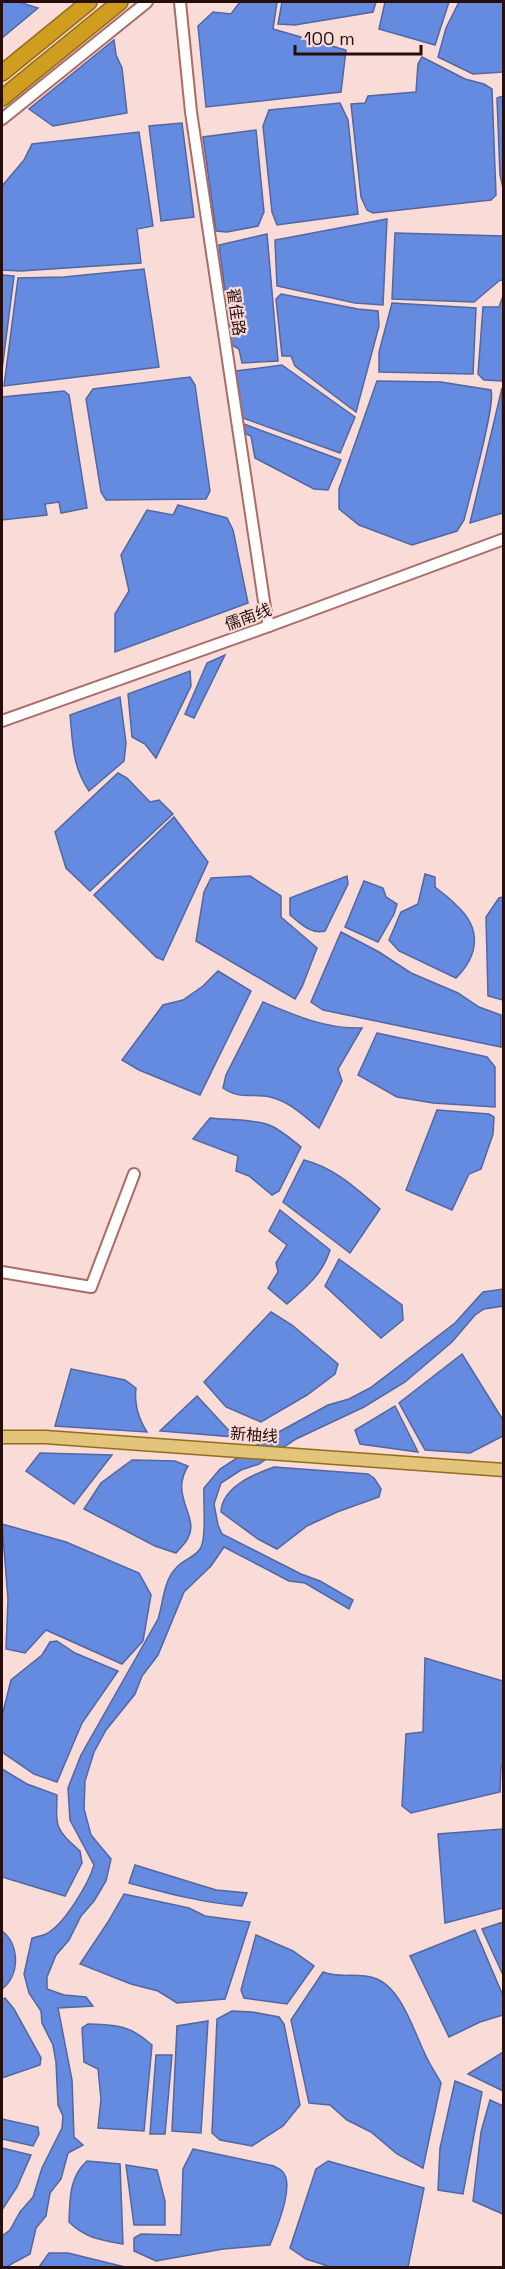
<svg xmlns="http://www.w3.org/2000/svg" width="505" height="2269" font-family="'Space Grotesk','Noto Sans SC',sans-serif">
  <rect width="100%" height="100%" fill="#f9dbd8"/>
  <g fill="#658be1" stroke="#5266a1" stroke-width="1.5">
    <path d="M2,2h17l19,6 -36,30z"/>
    <path d="M240,2h37l-4,27 73,21 -5,42 -135,15 -8,-81 15,-14 18,2z"/>
    <path d="M282,2h94l-3,10 -78,13 -17,-1z"/>
    <path d="M385,2h64l-14,43 -56,-16z"/>
    <path d="M459,2h44v70l-30,2 -35,-17 8,-29z"/>
    <path d="M114,40l2,15 6,13 5,45 -74,13 -24,-17z"/>
    <path d="M422,57l43,22 19,5 8,5 4,106 -5,5 -118,13 -6,-3 -6,-13 -10,-93 14,-1 3,-7 48,-4 2,-28z"/>
    <path d="M503,96h1l-1,92 -3,-13 -3,-77z"/>
    <path d="M340,103l8,17 10,94 -81,11 -5,-13 -9,-86 6,-16z"/>
    <path d="M182,123l12,94 -33,4 -12,-95z"/>
    <path d="M256,130l8,82 -6,14 -31,6 -11,-1 -13,-94z"/>
    <path d="M139,132l14,94 -16,3 4,34 -120,8 -19,-1v-84l22,-26 8,-16z"/>
    <path d="M387,219l-4,86 -28,-2 -78,-17 -2,-46z"/>
    <path d="M395,233l108,3v45l-3,-1 -26,22 -82,-3z"/>
    <path d="M267,234l11,127 -36,2 -3,-14 -7,-4 -13,-100z"/>
    <path d="M144,269l15,98 -155,19 14,-108 46,-1z"/>
    <path d="M2,275l12,1 -12,94z"/>
    <path d="M281,294l77,15 20,2 1,15 -23,86 -61,-46 -4,-10h-9l-6,-57z"/>
    <path d="M503,296v85l-19,-1 -6,-6 5,-67h16z"/>
    <path d="M392,303l84,5 -3,66 -94,-2v-20z"/>
    <path d="M282,365l73,52 -15,36 -97,-35 -7,-47z"/>
    <path d="M190,377l5,8 15,106 -4,8 -100,1 -5,-8 -15,-93 7,-10z"/>
    <path d="M377,381l64,1 50,8c5,14 -22,109 -27,130l-7,11 -45,14 -53,-20 -20,-16v-20z"/>
    <path d="M502,388l1,125 -33,10z"/>
    <path d="M64,391l5,4 18,113 -26,5 -2,-11 -14,2 2,11 -45,5v-123z"/>
    <path d="M244,424l97,36 -13,30 -14,-1 -59,-31 -4,-22 -5,-2z"/>
    <path d="M178,505l49,13 6,12 15,73 -133,49v-38l14,-23 -8,-36 26,-45 26,5z"/>
    <path d="M225,655l-31,63 -9,-4 22,-51z"/>
    <path d="M190,671l1,15 -35,72 -11,-14 -13,-7 -4,-43z"/>
    <path d="M120,697l6,46 -2,18 -35,30c-17,-25 -16,-47 -19,-76z"/>
    <path d="M118,773l9,5 23,24 9,-2 14,14 -83,77 -24,-23 -11,-36z"/>
    <path d="M174,817l34,45 -45,98 -7,-3 -62,-62z"/>
    <path d="M425,874l10,3v10c7,6 15,11 21,18 26,23 23,50 0,73l-57,-27 -10,-11 12,-28 17,-8z"/>
    <path d="M250,876l31,20v21l36,31 -15,39 -7,12 -99,-58 8,-49 7,-14z"/>
    <path d="M347,876l1,8 -23,47c-14,4 -25,-8 -35,-16v-17z"/>
    <path d="M364,881l19,7 3,9 11,7 -3,10 -16,28 -33,-15z"/>
    <path d="M503,897h1l-1,103 -15,-4 -2,-79 13,-19z"/>
    <path d="M341,932l38,20 32,21 47,20 21,14 22,8v32l-178,-37 -12,-8z"/>
    <path d="M218,971l33,20 -51,104 -61,-25 -17,-10 41,-55 20,-5 20,-14z"/>
    <path d="M263,1002c33,14 63,27 99,26l-24,41 4,12 -23,47c-15,-12 -30,-27 -49,-31 -18,-4 -30,3 -47,-9l3,-13z"/>
    <path d="M377,1033l110,24 8,10v40l-62,-4 -36,-6 -39,-22z"/>
    <path d="M437,1110l52,4 5,3 -1,17 -12,35 -12,5 -17,36 -46,-20z"/>
    <path d="M210,1118c18,2 43,1 59,7 11,4 22,14 32,22l-22,44 -7,4 -23,-19 -13,-5 2,-15 -45,-17z"/>
    <path d="M304,1160c31,8 52,28 76,49l-30,44 -67,-51z"/>
    <path d="M280,1210l50,40c-8,25 -24,37 -43,54l-19,-16 10,-16 -2,-9 11,-18 -18,-14z"/>
    <path d="M339,1259l63,46 1,15 -22,18 -56,-52z"/>
    <path d="M503,1289v17l-19,3 -9,6 -23,27 -47,40 -41,25 -68,32 -37,25 -18,6 -20,13 -7,21 4,21 4,9 79,40 19,7 33,19 -4,9 -44,-26 -16,-2 -65,-34 -13,19 -27,26 -26,63 -16,21 -7,18 -29,36 -12,22 -9,29 -1,28 7,26 20,24 -5,22 -12,20 -13,15 -12,24 -13,15 -9,22v12l17,6 22,2 7,9 -35,2 14,72 2,57 9,8 -15,8 -7,26 -11,14 -4,23 -10,12 -6,26 -24,13h-4v-31l8,-6 10,-18 13,-15 9,-29 20,-40 1,-12 -5,-11 -2,-43 -3,-17 -11,-22 -1,-12 -12,-18 -5,-19 8,-36c4,-1 10,-2 14,-4 18,-9 43,-51 48,-69l-24,-45 -2,-32 13,-33 77,-136c6,-19 5,-38 19,-52 6,-7 18,-10 23,-18 7,-10 3,-47 4,-61l16,-19 46,-30 62,-34 21,-6 21,-11 85,-65 28,-31z"/>
    <path d="M271,1312l21,13 46,39 -3,10 -28,21 -46,27 -35,-15 -22,-25z"/>
    <path d="M462,1354l41,66v16l-33,17 -45,-3 -26,-47z"/>
    <path d="M71,1369l54,11 11,8c-2,17 2,30 11,44l-92,-6z"/>
    <path d="M197,1396l38,41 -75,-6z"/>
    <path d="M395,1406l23,46 -58,-8 -5,-14z"/>
    <path d="M40,1453l72,2 -38,49 -48,-33z"/>
    <path d="M132,1460l43,1 13,5c-19,30 12,51 0,72 -2,5 -8,10 -12,15l-21,-7 -71,-37 17,-26z"/>
    <path d="M274,1467l94,7 6,4 7,11 -2,8 -42,15 -30,14 -30,23 -19,-10 -37,-27c1,-25 33,-38 53,-45z"/>
    <path d="M2,1524l64,18 73,31 12,22 -8,46 -21,23 -76,-34 -21,23 -19,-4 2,-50z"/>
    <path d="M57,1641l18,12 43,18 -36,52 -25,59 -23,-8 -32,-22v-36l9,-36 31,-25 8,-13z"/>
    <path d="M425,1658l78,23v85h-2l-1,26 -89,21 -9,-7 4,-72 17,-2z"/>
    <path d="M2,1769l25,15 30,11c-1,33 -2,34 23,56l2,12 -17,33 -63,-19z"/>
    <path d="M503,1829v79l-58,15 -7,-89z"/>
    <path d="M135,1865l81,25 31,3 -5,13c-39,-3 -76,-13 -113,-23z"/>
    <path d="M124,1894l65,14 16,8 45,6 -25,77 -48,4 -19,-12 -27,-7 -51,-20 28,-42z"/>
    <path d="M503,1922h1l-1,53 -21,-46z"/>
    <path d="M475,1930l28,66v19l-23,7 -31,15 -39,-81z"/>
    <path d="M2,1931c18,13 18,45 0,58z"/>
    <path d="M256,1935l37,16 21,15 -27,38 -43,-6 -3,-8z"/>
    <path d="M323,1972c17,7 34,0 51,6 27,8 40,54 51,76 4,10 11,19 16,29l-18,85 -26,-14 -26,-22 -24,-12 -17,-15 -21,-2 -18,-83z"/>
    <path d="M5,1998l9,11 27,49 -1,7 -38,13v-78z"/>
    <path d="M232,2011l20,1 27,5 5,7 16,81 -17,21 -31,20 -32,-6 -8,-7 5,-114z"/>
    <path d="M208,2021l-7,112 -29,-2 5,-105z"/>
    <path d="M88,2024c28,1 42,1 64,21l-8,86 -46,-3 3,-29 -3,-30 -14,-7 -2,-34z"/>
    <path d="M503,2052v39l-35,-17z"/>
    <path d="M156,2055h16l-7,79h-15z"/>
    <path d="M455,2081l27,11 -19,102 -25,-4 2,-42z"/>
    <path d="M490,2100l13,6v108l-30,-13 8,-69z"/>
    <path d="M2,2119l36,8 1,7 -6,12 -31,-7z"/>
    <path d="M2,2148l29,7 -14,32 -15,23z"/>
    <path d="M193,2149l81,17c3,2 6,3 8,5 14,13 -6,58 -12,74l-47,4 -67,12 -22,-10v-13l7,-4 40,1 2,-66z"/>
    <path d="M87,2161l33,3 3,80c-22,-4 -38,-6 -54,-22 1,-23 0,-45 18,-61z"/>
    <path d="M328,2161l96,27 -16,79h-77l-25,-8 -16,-11 26,-79z"/>
    <path d="M126,2165l31,5 8,31v24h-31z"/>
    <path d="M49,2253h19l57,14h-86z"/>
  </g>
  <g fill="none" stroke-linecap="round" stroke-linejoin="round">
    <g stroke="#ac6b66" stroke-width="14">
      <g id="minor">
        <path d="M180,2l11,110 74,496 4,18"/>
        <path d="M2,119l145,-117"/>
        <path d="M2,721l267,-95 235,-87"/>
        <path d="M2,1272l89,15 43,-113"/>
      </g>
    </g>
    <g stroke="#946c1a" stroke-width="15">
      <path id="major" d="M2,1437h43l459,33"/>
    </g>
    <g stroke="#946c1a" stroke-width="18">
      <g id="highway">
        <path d="M2,73l87,-71"/>
        <path d="M2,98l118,-96"/>
      </g>
    </g>
    <use href="#minor" stroke="#fff" stroke-width="10"/>
    <use href="#major" stroke="#e2c57a" stroke-width="12"/>
    <use href="#highway" stroke="#cf9e21" stroke-width="15"/>
  </g>
  <g text-anchor="middle" dominant-baseline="central" stroke-width="4.5" stroke-linejoin="round" paint-order="stroke">
    <g font-size="16" fill="#270e0d" stroke="#f9dbd8">
      <text transform="translate(236 312) rotate(82)">翟佳路</text>
      <text transform="translate(248 617) rotate(-20)">儒南线</text>
      <text transform="translate(254 1435) rotate(4)">新柚线</text>
    </g>
  </g>
  <rect width="505" height="2269" fill="none" stroke="#270e0d" stroke-width="6"/>
  <path d="M295 45v9h126v-9" fill="none" stroke="#270e0d" stroke-width="3"/>
  <text x="304" y="45" font-size="18" fill="#270e0d" stroke="#f9dbd8" stroke-width="4.5" paint-order="stroke">100 m</text>
</svg>
